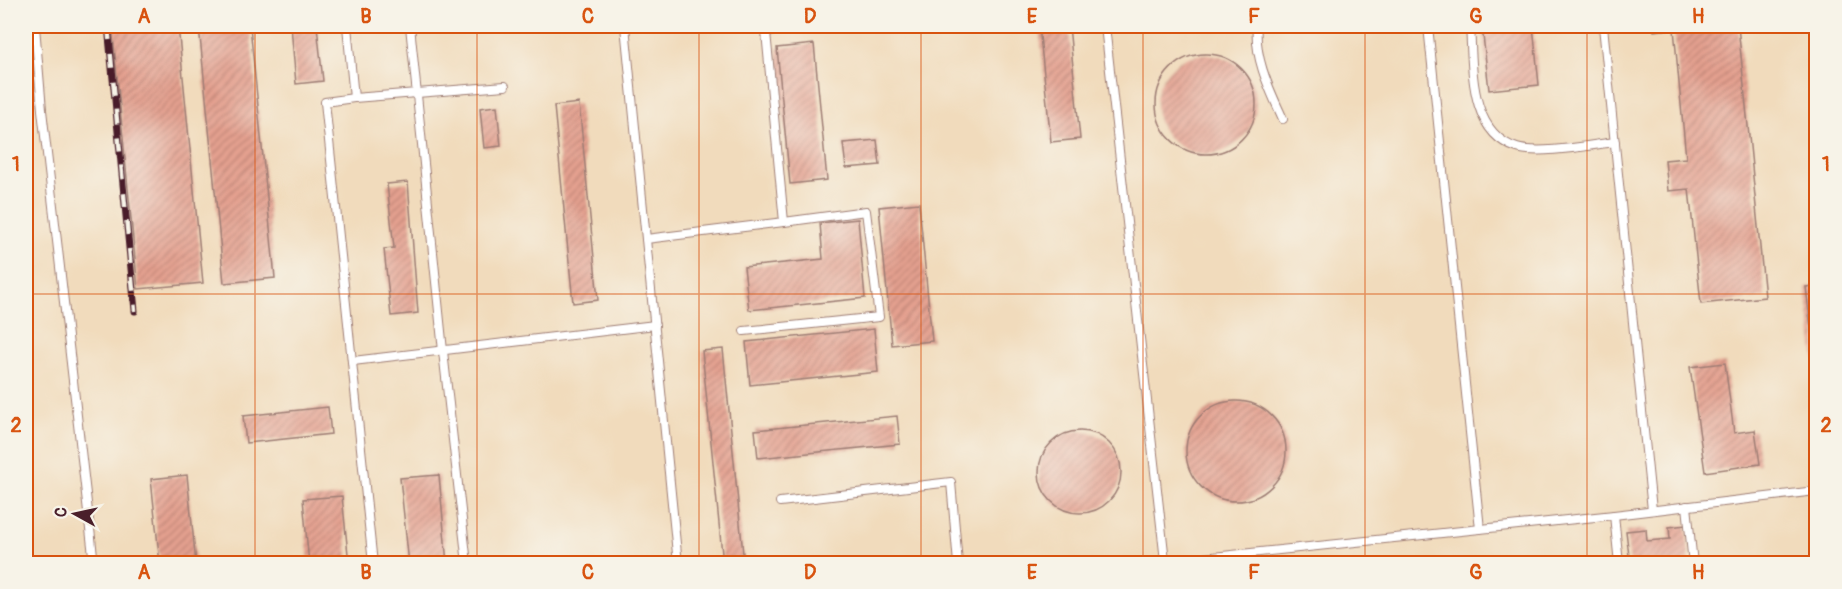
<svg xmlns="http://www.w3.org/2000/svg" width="1842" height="589" font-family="Pangolin,sans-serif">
  <defs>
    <pattern id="building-hatch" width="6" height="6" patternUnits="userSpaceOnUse" patternTransform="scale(1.5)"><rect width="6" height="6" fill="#e4a08f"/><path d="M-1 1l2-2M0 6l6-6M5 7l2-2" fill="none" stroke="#bb8275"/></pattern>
  </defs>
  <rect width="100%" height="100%" fill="#f7f3e8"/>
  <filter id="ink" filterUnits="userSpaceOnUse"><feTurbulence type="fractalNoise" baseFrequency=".0167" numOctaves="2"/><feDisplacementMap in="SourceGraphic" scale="12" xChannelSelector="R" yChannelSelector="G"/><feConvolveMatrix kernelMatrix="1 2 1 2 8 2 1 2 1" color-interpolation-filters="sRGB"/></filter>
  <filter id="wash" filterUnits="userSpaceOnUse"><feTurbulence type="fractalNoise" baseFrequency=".008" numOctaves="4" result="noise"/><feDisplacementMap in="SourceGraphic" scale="24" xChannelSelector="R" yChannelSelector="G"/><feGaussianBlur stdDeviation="1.35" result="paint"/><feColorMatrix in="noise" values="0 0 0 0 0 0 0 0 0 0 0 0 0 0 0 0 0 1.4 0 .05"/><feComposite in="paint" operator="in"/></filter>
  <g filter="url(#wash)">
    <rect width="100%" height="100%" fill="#f1dbbc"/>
    <g id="blocks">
      <g fill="url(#building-hatch)">
        <path d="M112,26h66l25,257 -65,6z"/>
        <path d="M199,26h51l25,252 -51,5z"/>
        <path d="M291,26h26l6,55 -27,3z"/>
        <path d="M1039,26h30l11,113 -29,3z"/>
        <path d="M1482,26h51l6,59 -50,5z"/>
        <path d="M1653,26h85l27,271 -64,7 -12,-115 -21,2 -3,-31 21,-2 -12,-129 -20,2z"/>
        <path d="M814,44l13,136 -37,4 -13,-136z"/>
        <circle cx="1206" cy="104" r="50"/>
        <path d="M579,103l19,197 -25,3 -19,-197z"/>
        <path d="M497,106l4,40 -17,2 -4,-40z"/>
        <path d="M877,140l3,25 -34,3 -3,-25z"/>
        <path d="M408,182l10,131 -27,3 -7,-67 10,-1 -7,-64z"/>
        <path d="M919,203l13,138 -40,4 -13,-138z"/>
        <path d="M858,219l7,79 -116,12 -5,-43 79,-8 -3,-36z"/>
        <path d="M1816,286v75h-1l-9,-74z"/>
        <path d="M874,329l4,43 -128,13 -4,-43z"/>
        <path d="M723,349l21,215h-21l-21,-213z"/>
        <path d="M1725,363l9,70 21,-3 5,34 -55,8 -15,-105z"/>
        <circle cx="1236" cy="451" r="50"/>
        <path d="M328,407l3,27 -85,9 -3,-27z"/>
        <path d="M897,416l3,28 -142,14 -3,-28z"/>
        <circle cx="1080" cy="472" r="41"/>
        <path d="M187,475l9,89h-36l-9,-85z"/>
        <path d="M439,475l8,89h-38l-9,-86z"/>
        <path d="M342,496l7,68h-40l-6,-65z"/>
        <path d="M1686,525l4,39h-60l-4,-33 20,-2 1,12 23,-2 -1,-12z"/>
      </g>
    </g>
  </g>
  <g filter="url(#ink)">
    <use href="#blocks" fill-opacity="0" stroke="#9e7d74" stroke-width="1.5"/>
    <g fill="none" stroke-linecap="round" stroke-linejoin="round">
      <g stroke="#9e7d74" stroke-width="10">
        <g id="lane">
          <path d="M35,26l7,84 52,454"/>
          <path d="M347,26l7,72"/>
          <path d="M410,26l33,325 24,213"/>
          <path d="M625,26l53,538"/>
          <path d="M1105,26l60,535"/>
          <path d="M1257,26c-3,33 13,64 26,93"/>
          <path d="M1428,26l52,503"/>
          <path d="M1470,26c3,40 -2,106 47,122 23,7 73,-3 98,-6"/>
          <path d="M1603,26l49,484"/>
          <path d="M646,239l138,-17 -18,-190 53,-6"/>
          <path d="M744,331l135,-14 -13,-106 -82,11"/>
          <path d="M353,361l302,-36"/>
          <path d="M780,502l171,-20 7,82"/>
          <path d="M1687,506l6,58"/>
          <path d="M1614,515l5,49"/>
          <path d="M373,564l-48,-462 29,-4 151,-12"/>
          <path d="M1146,564l468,-49 202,-24"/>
        </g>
      </g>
      <use href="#lane" stroke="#fff" stroke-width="8"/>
      <g stroke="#4a1f2b" stroke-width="7">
        <path id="rail" d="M108,26l27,285"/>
      </g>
      <use href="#rail" stroke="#f7f3e8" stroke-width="4.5" stroke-dasharray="14" stroke-linecap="butt"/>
    </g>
  </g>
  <path fill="none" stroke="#d8530f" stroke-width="1.5" stroke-opacity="0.55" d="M255,26v538M477,26v538M699,26v538M921,26v538M1143,26v538M1365,26v538M1587,26v538M26,294h1790"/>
  <rect width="1842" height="589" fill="none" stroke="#f7f3e8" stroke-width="66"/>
  <g transform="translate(75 514) rotate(278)" stroke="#f7f3e8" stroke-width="4.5" paint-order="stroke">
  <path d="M0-4.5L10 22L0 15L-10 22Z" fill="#4a1f2b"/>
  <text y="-9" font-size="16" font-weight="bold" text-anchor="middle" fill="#4a1f2b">С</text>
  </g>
  <rect x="33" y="33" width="1776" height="523" fill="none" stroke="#d8530f" stroke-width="2"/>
  <g font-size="20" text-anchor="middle" font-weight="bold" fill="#d8530f">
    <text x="144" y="23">A</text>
    <text x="366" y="23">B</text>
    <text x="588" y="23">C</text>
    <text x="810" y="23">D</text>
    <text x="1032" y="23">E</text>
    <text x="1254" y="23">F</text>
    <text x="1476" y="23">G</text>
    <text x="1698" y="23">H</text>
    <text x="16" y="171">1</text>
    <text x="1826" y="171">1</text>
    <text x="16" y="432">2</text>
    <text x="1826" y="432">2</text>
    <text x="144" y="579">A</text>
    <text x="366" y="579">B</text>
    <text x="588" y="579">C</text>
    <text x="810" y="579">D</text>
    <text x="1032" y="579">E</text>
    <text x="1254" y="579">F</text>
    <text x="1476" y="579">G</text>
    <text x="1698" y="579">H</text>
  </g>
</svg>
